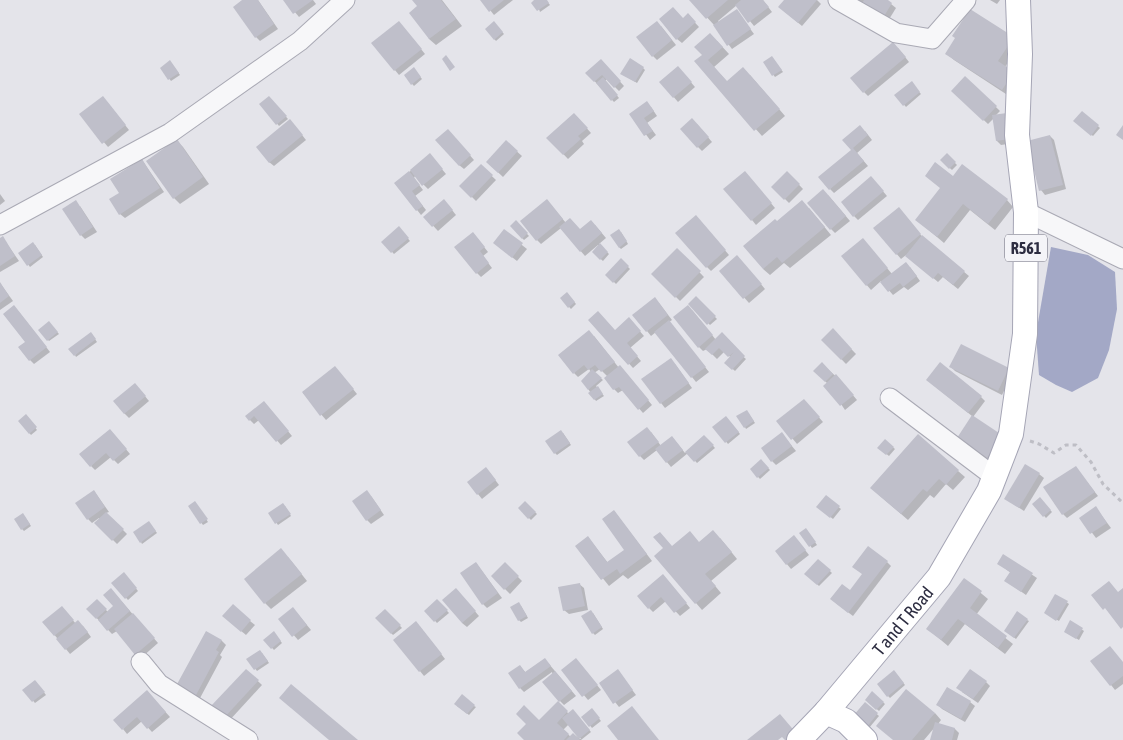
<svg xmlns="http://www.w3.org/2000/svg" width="1123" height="740" font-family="'Asap Condensed',sans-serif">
  <rect width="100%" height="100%" fill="#e4e4ea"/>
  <path fill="#a3a8c6" d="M1051,247l37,8 27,17 2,37 -8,41 -11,28 -26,14 -16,-7 -17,-10 -3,-41z"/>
  <g fill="#0003" fill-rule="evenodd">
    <path d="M245,0h13l20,29 -18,12 -4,-4z"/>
    <path d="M285,0h28l3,4 -17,13z"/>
    <path d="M414,0h28l20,26 -26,19 -7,-6 -10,-32z"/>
    <path d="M482,0h31l-19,15z"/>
    <path d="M536,0h10l4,5 -10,7z"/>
    <path d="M691,0h72l9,12 -18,14 -17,-21 -19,16 1,2 18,-12 17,23 -22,15 -18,-24z"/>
    <path d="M785,0h32l4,4 -19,22 -18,-15z"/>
    <path d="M852,0h34l10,8 -8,13z"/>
    <path d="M990,0h10l-3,4z"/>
    <path d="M688,15l11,12 -17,16 -5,-4 6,-20z"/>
    <path d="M494,23l10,11 -8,7 -10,-12z"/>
    <path d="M661,26l15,19 -19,15 -4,-4z"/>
    <path d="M403,27l22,27 -26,21 -26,-32z"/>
    <path d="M956,39l63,6 -14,22 8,6 -4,23 -55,-36 -7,-6z"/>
    <path d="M717,41l12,13 -15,13 13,15 23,-7 35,41 -23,20 -66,-74z"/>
    <path d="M898,48l11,14 -41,34 -4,-4z"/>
    <path d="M773,59l10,13 -8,5 -11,-15z"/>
    <path d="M601,61l23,25 -5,5 -12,-12 -2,2 14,17 -5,4 -27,-29z"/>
    <path d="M172,64l8,11 -9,6 -10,-13z"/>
    <path d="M643,68l2,2 -8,13 -13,-8z"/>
    <path d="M414,69l8,10 -8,7 -9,-10z"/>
    <path d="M682,72l13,15 -17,15 -17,-20z"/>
    <path d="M965,77l35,34 -5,5 19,27 -13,2 -4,-4 -3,-23 -6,6 -35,-33z"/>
    <path d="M911,83l10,11 -15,13 -10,-12z"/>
    <path d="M269,97l19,22 -9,7 -18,-22z"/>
    <path d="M107,102l22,28 -21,17 -27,-32z"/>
    <path d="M651,107l6,9 -10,7 9,12 -6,5 -19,-26z"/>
    <path d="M1082,112l18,16 -7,8 -18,-15z"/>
    <path d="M574,114l17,19 -9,8 2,3 -16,15 -20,-21z"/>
    <path d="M697,124l15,18 -10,9 -4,-4z"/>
    <path d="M294,125l12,15 -32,26 -5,-4z"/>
    <path d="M865,131l7,9 -15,13 11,13 -34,27 -4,-4 23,-39 -9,-10z"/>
    <path d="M452,135l22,25 -10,9 -5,-4z"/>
    <path d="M1050,136l4,4 12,49 -21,6 -4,-5z"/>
    <path d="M177,141l6,6 26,37 -29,20 -6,-6z"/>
    <path d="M506,142l16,14 -19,21 -16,-15z"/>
    <path d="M430,155l16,19 -18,15 -13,-13 -1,2 9,12 -8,6 11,14 -5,5 -25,-32z"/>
    <path d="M947,155l10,10 -5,5 -11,-10z"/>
    <path d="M142,160l22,32 -39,26 -5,-4v-21z"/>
    <path d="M481,166l15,14 -20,21 -15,-15z"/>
    <path d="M787,172l16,17 -14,14 -16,-16z"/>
    <path d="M749,177l26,31 -19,17 -4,-5z"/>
    <path d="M953,178l54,22 6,7 -18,23 -25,-20 -26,33 -20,-17z"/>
    <path d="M875,182l12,14 -29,24 -4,-4z"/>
    <path d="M0,194l5,7 -5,4z"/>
    <path d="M828,195l22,26 -15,12 -4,-4z"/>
    <path d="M448,205l8,10 -18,16 -13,-14z"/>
    <path d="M551,205l15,18 14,7 15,-5 11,13 -7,6 10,10 -6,7 -10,-9 6,-6 -1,-1 -13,11 -24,-28 -20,16 -4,-4z"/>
    <path d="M80,206l17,26 -12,7 -4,-4z"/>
    <path d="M809,208l22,27 -41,33 -6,-5 -14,12 -7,-6 14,-47z"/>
    <path d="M903,213l21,26 45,37 -11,13 -15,-12 -5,5 -32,-27 -5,4 -26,-31z"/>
    <path d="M700,221l29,34 -18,16 -4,-4z"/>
    <path d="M516,222l13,14 -5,4 -13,-14z"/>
    <path d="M399,228l11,13 -16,13 -11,-12z"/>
    <path d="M504,231l23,18 -10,12 -18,-14z"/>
    <path d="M621,232l7,12 -7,5 -2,-2z"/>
    <path d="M3,238l16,23 -19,11v-33z"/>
    <path d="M477,238l11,14 -5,4 9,12 -11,9 -4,-4z"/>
    <path d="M867,244l25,30 18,-7 10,14 -12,9 -4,-3 -11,8 -12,-14 -10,9 -28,-33z"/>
    <path d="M35,245l8,12 -13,10 -10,-14z"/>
    <path d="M677,249l27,28 -24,24 -27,-27z"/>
    <path d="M621,260l9,9 -14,15 -9,-9z"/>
    <path d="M741,261l24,28 -16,14 -28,-32z"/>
    <path d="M0,283l13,18 -13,9z"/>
    <path d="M567,293l9,11 -5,5 -10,-11z"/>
    <path d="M696,298l21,21 -7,6 -21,-21z"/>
    <path d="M659,303l13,17 -3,2 40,50 -13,10 -40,-50 -5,4 -4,-5z"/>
    <path d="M692,310l24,30 24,14 6,5 -11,12 -9,-8 5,-5 -6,-7 -8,8 -10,-10 -4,2 -4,-4z"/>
    <path d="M18,311l32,41 -16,12 -4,-4z"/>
    <path d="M629,319l15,17 -14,12 11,13 -8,7 -43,-48 25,12z"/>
    <path d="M49,323l10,11 -10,7 -1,-1z"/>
    <path d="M833,330l23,24 -10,10 -23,-24z"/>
    <path d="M93,336l4,6 -21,15 -1,-2z"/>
    <path d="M594,336l25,32 5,3 28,34 -9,8 -20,-23 -5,3 -4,-4 -6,-12 -8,-8 -6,4 9,7 -7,6 8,10 -8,5 -13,-20 8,-9 -2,-3 -11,8 -4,-4z"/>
    <path d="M675,364l17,24 -27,20 -4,-5z"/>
    <path d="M822,364l18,16 17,20 -12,10 -18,-27 -12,-12z"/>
    <path d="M951,367l57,2 5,4 -11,22 -47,-24z"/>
    <path d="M339,372l18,22 -31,26 -23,-27z"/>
    <path d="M932,384l49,13 4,4 -12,16 28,19 -9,26 -30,-20 10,-26z"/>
    <path d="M139,389l10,12 -20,17 -5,-5z"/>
    <path d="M808,405l15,17 -26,22 -19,-23z"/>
    <path d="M268,407l24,29 -11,9 -22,-25 -5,4 -7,-7z"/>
    <path d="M748,413l7,10 -9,6 -1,-2z"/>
    <path d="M26,416l11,14 -6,5 -11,-14z"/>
    <path d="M726,417l14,17 -12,10 -14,-17z"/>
    <path d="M651,432l10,14 11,-9 13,16 19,-17 11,12 -18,15 -9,-10 -17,14 -14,-17 -13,10 -4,-4z"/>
    <path d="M563,433l8,12 -14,10 -2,-2z"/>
    <path d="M782,434l14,17 -20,14 -4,-4z"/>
    <path d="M114,435l16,19 -12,10 -7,-7 -16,13 -4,-4z"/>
    <path d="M885,441l10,8 -6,7 -10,-8z"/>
    <path d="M761,461l9,9 -10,9 -9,-10z"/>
    <path d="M1076,468l22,28 -31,22 -4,-4z"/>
    <path d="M958,471l7,6 -12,13 -7,-6 -12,14 -4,-3 -22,25 -29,-25z"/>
    <path d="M490,473l9,12 -17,14 -13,-16z"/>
    <path d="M1039,474l5,4 -20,33 -18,-12z"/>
    <path d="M94,491l15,21 -3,1 21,21 -10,10 -21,-21 4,-4 -1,-1 -7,5 -4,-4z"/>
    <path d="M371,496l13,19 -13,9 -4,-4z"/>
    <path d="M826,497l15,12 -8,10 -15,-12z"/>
    <path d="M1040,499l12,13 -6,6 -12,-14z"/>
    <path d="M525,503l12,11 -6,6 -12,-12z"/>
    <path d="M196,504l12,18 -5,3 -14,-19z"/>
    <path d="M285,506l6,10 -13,9 -8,-12z"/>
    <path d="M1096,508l15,20 -15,10 -15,-20z"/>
    <path d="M614,511l38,50 -24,18 -5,-4 -14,11 -32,-40 17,-1 14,18 18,-13z"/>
    <path d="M25,517l6,9 -7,5 -2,-2z"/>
    <path d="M150,524l7,9 -15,11 -1,-2z"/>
    <path d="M808,532l9,13 -5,3 -11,-15z"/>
    <path d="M720,538l17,21 -26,22 10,12 -19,17 -6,-7 -23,-56z"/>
    <path d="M798,541l11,14 -18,14 -15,-18z"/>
    <path d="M1004,556l33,22 -11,17 -20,-14 5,-8 -12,-9z"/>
    <path d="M288,557l19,24 -36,28 -6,-6z"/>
    <path d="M818,560l14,13 -13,13 -13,-12z"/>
    <path d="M887,562l4,4 -38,50 -17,-13z"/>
    <path d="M476,563l26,35 -15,10 -4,-4z"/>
    <path d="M505,564l17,17 -12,13 -18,-18z"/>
    <path d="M124,574l14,17 -10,9 -15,-17z"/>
    <path d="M667,580l23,28 -10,8 -14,-15 -13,11 -4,-4z"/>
    <path d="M965,580l23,19 -12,16 37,29 -8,10 -40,-30 -17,22 -13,-11z"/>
    <path d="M579,584l5,4 4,22 -19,4 -5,-4z"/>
    <path d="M115,594l43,49 -17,15 -24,-27 -5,3 -24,-25 9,-8 11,11 7,-5z"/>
    <path d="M460,594l19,22 -12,11 -5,-4z"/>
    <path d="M1056,595l13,9 -10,17 -12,-7z"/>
    <path d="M437,600l12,13 -12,10 -11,-12z"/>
    <path d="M521,606l7,12 -7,4 -2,-2z"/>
    <path d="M385,610l17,18 -9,7 -16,-17z"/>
    <path d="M66,612l10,12 7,2 8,11 -21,17 -26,-32z"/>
    <path d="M297,613l14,17 -13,10 -18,-21z"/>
    <path d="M593,613l10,16 -8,6 -2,-2z"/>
    <path d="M228,620l22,1 5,4 -9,10z"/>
    <path d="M1027,620l2,1 -13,18 -9,-7z"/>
    <path d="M1071,622l13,9 -5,9 -12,-7z"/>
    <path d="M420,627l25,32 -21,17 -29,-36z"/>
    <path d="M206,633l16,8 4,4 -6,10 2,2 -23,43 -18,-10z"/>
    <path d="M274,633l8,10 -8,7 -9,-10z"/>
    <path d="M262,653l7,10 -12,8 -9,-12z"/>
    <path d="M1092,661l31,2v21l-8,6z"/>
    <path d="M549,664l27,32 -12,9 -4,-4 -8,-29 -28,20 -4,-4v-22l6,7z"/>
    <path d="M580,664l21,26 -13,10 -25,-30z"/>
    <path d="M246,670l16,15 -34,37 -16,-15z"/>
    <path d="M618,671l18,24 -17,12 -19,-24z"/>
    <path d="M896,674l9,11 -15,13 -2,-2z"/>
    <path d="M35,681l11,14 -11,8 -11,-13z"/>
    <path d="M986,682l4,4 -12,17 -16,-11z"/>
    <path d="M947,689l23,13 5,4 -10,16 -23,-13 -4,-4z"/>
    <path d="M872,693l13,11 -6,7 -13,-11z"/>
    <path d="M151,696l19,21 -18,15 -10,-11 -15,13 -4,-5z"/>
    <path d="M558,703l11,11 4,-3 18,21 -10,8h-55l1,-16 13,-2zM569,724l12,15h-1l-7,-5 -2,3 -8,-7z"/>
    <path d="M865,704l14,12 -10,12 -14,-12z"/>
    <path d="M457,706h17l2,1 -7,8z"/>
    <path d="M592,710l9,11 -9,7 -9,-11z"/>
    <path d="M935,713l6,7 -3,4 17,5 4,4 -2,7h-26l4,-13 -11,13h-31z"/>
  </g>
  <g fill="#bfbfca">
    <path d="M242,0h16l16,24 -19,14 -22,-31z"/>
    <path d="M283,0h30l-20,14z"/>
    <path d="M412,0h29l15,19 -27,20 -20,-26 8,-7z"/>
    <path d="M480,0h24l-15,12z"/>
    <path d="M534,0h13l2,3 -12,8 -6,-8z"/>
    <path d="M689,0h39l-22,19z"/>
    <path d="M741,0h22l6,7 -21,16 -13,-18z"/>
    <path d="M784,0h33l-19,23 -20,-16z"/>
    <path d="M864,0h24l4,3 -9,15 -22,-13z"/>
    <path d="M673,7l10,11 5,-5 8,9 -20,18 -17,-21z"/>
    <path d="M737,9l14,20 -24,17 -14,-21z"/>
    <path d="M970,9l44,28 -16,24 16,11 -12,18 -57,-36 10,-16 -3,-2z"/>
    <path d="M399,21l23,28 -28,22 -23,-28z"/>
    <path d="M494,21l9,11 -9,8 -9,-11z"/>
    <path d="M657,21l15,19 -20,17 -16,-20z"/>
    <path d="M710,33l13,14 -15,13 19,21 16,-14 37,42 -26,22 -60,-70 8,-6 -8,-8z"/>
    <path d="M893,42l13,15 -43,36 -13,-15z"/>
    <path d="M446,55l9,12 -5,4 -8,-12z"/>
    <path d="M772,56l10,14 -10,6 -9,-14z"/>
    <path d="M630,58l14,9 -9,15 -15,-8z"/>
    <path d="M601,59l20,22 -7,7 -12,-13 -8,7 -9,-9z"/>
    <path d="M170,60l9,13 -11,7 -8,-12z"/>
    <path d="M678,66l14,16 -19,16 -14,-16z"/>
    <path d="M414,67l7,10 -10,8 -7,-10z"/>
    <path d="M965,76l32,30 -14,15 -32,-30z"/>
    <path d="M603,77l15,18 -7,6 -15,-18z"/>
    <path d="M912,81l8,11 -17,14 -9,-11z"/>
    <path d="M103,96l23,29 -24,19 -23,-30z"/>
    <path d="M269,96l18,20 -11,9 -17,-21z"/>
    <path d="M647,101l7,10 -10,7 9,13 -9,5 -15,-22z"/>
    <path d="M1082,111l17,14 -8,11 -18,-15z"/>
    <path d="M574,113l14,15 -10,8 3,3 -18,16 -17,-17z"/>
    <path d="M1007,113l3,26 -14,2 -4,-26z"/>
    <path d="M692,118l17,19 -12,11 -17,-19z"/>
    <path d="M290,119l13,16 -34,28 -13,-16z"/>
    <path d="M860,125l8,10 -15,13 11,13 -35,29 -11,-13 33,-27 -9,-10z"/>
    <path d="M1123,125v15l-7,-5z"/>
    <path d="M448,129l23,26 -12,11 -24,-26z"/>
    <path d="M1050,135l13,50 -24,6 -12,-50z"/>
    <path d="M177,139l26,38 -30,22 -27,-38z"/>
    <path d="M506,140l12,11 -20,22 -12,-11z"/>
    <path d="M430,153l13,16 -21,17 -12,-16z"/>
    <path d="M947,153l9,9 -7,7 -9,-9z"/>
    <path d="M142,159l18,29 -41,27 -10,-16 10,-6 -9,-14z"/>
    <path d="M935,162l18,14 9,-12 46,35 -20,25 -25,-20 -26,33 -22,-17 25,-32 -15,-12z"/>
    <path d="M481,164l12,11 -22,23 -12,-12z"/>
    <path d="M409,171l11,14 -8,6 11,15 -7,5 -22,-28z"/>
    <path d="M745,171l27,32 -21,18 -28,-32z"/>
    <path d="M787,171l13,13 -16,16 -13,-13z"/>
    <path d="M871,176l13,15 -31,26 -12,-15z"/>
    <path d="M823,189l23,27 -16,14 -23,-27z"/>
    <path d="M444,199l9,11 -21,17 -9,-10z"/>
    <path d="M547,199l16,20 -27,22 -16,-20z"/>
    <path d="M76,200l17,27 -13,9 -18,-27z"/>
    <path d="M802,200l23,27 -43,36 -5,-6 -14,12 -20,-23 32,-27 2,2z"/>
    <path d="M899,207l22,27 -25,21 -23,-27z"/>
    <path d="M696,215l30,35 -20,18 -31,-35z"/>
    <path d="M570,218l10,11 11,-9 11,13 -22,19 -21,-25z"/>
    <path d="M516,220l12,13 -6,6 -12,-13z"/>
    <path d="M399,226l10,12 -18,15 -10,-11z"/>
    <path d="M504,229l19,14 -11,15 -19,-15z"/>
    <path d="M619,229l8,12 -8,7 -9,-13z"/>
    <path d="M473,232l12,15 -5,4 9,12 -13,11 -22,-27z"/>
    <path d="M922,235l43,36 -12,14 -15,-12 -5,6 -28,-23z"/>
    <path d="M3,236l12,20 -15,10v-28z"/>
    <path d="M863,238l25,30 -22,18 -25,-30z"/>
    <path d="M33,242l9,13 -15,11 -9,-13z"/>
    <path d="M600,243l8,9 -8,8 -8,-8z"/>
    <path d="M677,248l24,23 -26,27 -24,-24z"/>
    <path d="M737,255l25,29 -19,15 -24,-28z"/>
    <path d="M621,258l8,8 -16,17 -8,-8z"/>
    <path d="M906,262l11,14 -14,11 -3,-4 -12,9 -8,-10z"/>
    <path d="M0,282l9,14 -9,7z"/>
    <path d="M567,292l8,10 -7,6 -8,-10z"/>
    <path d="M696,296l20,20 -9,9 -19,-21z"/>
    <path d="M655,297l13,18 -22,17 -14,-17z"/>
    <path d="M14,305l33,42 -18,14 -11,-14 7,-5 -22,-28z"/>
    <path d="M688,305l25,30 -15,13 -25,-31z"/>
    <path d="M598,311l17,19 14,-13 12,14 -14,12 11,13 -10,9 -40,-45z"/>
    <path d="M669,320l37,47 -15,11 -37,-46z"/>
    <path d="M49,321l9,11 -11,9 -9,-11z"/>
    <path d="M833,328l19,21 -11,11 -20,-20z"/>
    <path d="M589,330l26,32 -14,10 -6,-7 -7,5 -4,-5 -11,9 -15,-19z"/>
    <path d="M91,332l5,7 -22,17 -6,-7z"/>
    <path d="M722,332l23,24 -13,14 -8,-7 10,-11 -6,5 -9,-9 -7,7 -7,-6z"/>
    <path d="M961,344l48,24 -11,23 -49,-24z"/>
    <path d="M671,358l18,25 -29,21 -19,-25z"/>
    <path d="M822,362l11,12 -8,8 -12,-11z"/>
    <path d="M940,362l42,34 -14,17 -42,-33z"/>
    <path d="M620,365l29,35 -11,10 -19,-23 -6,3 -9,-12z"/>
    <path d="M335,366l19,23 -34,27 -18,-24z"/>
    <path d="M592,369l10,9 -14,12 -7,-9z"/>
    <path d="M836,374l18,21 -14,11 -17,-20z"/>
    <path d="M135,383l11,13 -22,18 -11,-13z"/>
    <path d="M598,386l5,8 -9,6 -6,-7z"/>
    <path d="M804,399l16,18 -29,23 -15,-19z"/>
    <path d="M264,401l25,30 -13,11 -22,-26 -5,5 -4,-5z"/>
    <path d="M747,410l7,11 -10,7 -8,-12z"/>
    <path d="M26,414l11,13 -8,7 -11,-13z"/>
    <path d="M972,415l30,20 -15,23 -30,-20z"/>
    <path d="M726,416l13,16 -14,11 -13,-16z"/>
    <path d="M647,427l12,15 -20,15 -12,-15z"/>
    <path d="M110,429l17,20 -14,12 -7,-8 -16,14 -11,-13z"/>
    <path d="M561,430l9,13 -16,11 -9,-13z"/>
    <path d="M782,432l10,14 -21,16 -10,-14z"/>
    <path d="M918,434l41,36 -13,15 -7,-6 -12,13 -4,-3 -22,25 -31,-26z"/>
    <path d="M704,435l10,10 -20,17 -9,-10z"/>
    <path d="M672,436l11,14 -17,13 -11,-14z"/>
    <path d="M885,439l9,8 -8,8 -9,-7z"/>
    <path d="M761,459l8,9 -12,10 -7,-9z"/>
    <path d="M1025,464l15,9 -21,35 -15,-9z"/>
    <path d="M1076,466l19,26 -33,23 -19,-28z"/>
    <path d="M486,467l10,13 -19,15 -10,-13z"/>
    <path d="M94,490l11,17 -18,13 -12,-17z"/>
    <path d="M367,490l14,20 -15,11 -14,-20z"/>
    <path d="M826,495l14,11 -10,12 -14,-11z"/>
    <path d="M1040,497l11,13 -8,7 -11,-13z"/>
    <path d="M195,501l13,18 -8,5 -12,-18z"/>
    <path d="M525,501l11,11 -8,7 -10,-11z"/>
    <path d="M283,503l8,11 -16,10 -7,-11z"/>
    <path d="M1096,506l11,17 -17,11 -11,-16z"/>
    <path d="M614,510l33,44 -27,20 -3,-5 -16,11 -26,-34 13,-10 19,26 17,-12 -22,-31z"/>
    <path d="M106,512l18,17 -12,12 -18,-18z"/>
    <path d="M23,513l7,11 -9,6 -7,-11z"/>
    <path d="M149,521l7,10 -16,12 -7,-11z"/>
    <path d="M806,528l10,14 -7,5 -10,-14z"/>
    <path d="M713,530l19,22 -27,22 11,12 -21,18 -41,-48 9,-8 -10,-11 7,-5 12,14 18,-15 9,11z"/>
    <path d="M794,535l12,15 -20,15 -11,-14z"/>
    <path d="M868,546l20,15 -40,52 -18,-14 12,-15 8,6 12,-16 -10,-7z"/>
    <path d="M281,548l21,26 -38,30 -20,-25z"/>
    <path d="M1003,554l30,19 -12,19 -17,-11 6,-9 -13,-8z"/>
    <path d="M818,559l13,11 -14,15 -13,-11z"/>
    <path d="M476,562l22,31 -16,12 -22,-32z"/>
    <path d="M505,562l14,14 -15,14 -13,-14z"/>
    <path d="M124,572l13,16 -12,11 -14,-16z"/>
    <path d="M663,574l24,29 -13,10 -13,-16 -13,12 -11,-13z"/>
    <path d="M964,578l18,13 -12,17 37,28 -9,12 -40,-29 -17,21 -15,-11z"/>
    <path d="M1109,581l9,11 5,-4v39l-2,2 -16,-21 -2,2 -12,-15z"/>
    <path d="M580,583l5,23 -22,5 -5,-24z"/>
    <path d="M111,588l19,23 -23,20 -9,-11 15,-14 -10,-11z"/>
    <path d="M456,588l20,23 -14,12 -20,-23z"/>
    <path d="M1055,594l13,7 -12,20 -12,-8z"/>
    <path d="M97,599l10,10 -11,10 -10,-10z"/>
    <path d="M437,599l11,11 -14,12 -10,-11z"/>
    <path d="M519,602l8,14 -9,5 -8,-14z"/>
    <path d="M233,604l18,16 -10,12 -19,-16z"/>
    <path d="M62,606l12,14 -20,16 -12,-14z"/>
    <path d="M293,607l14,18 -15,12 -14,-18z"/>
    <path d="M385,609l16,16 -10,9 -16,-16z"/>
    <path d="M591,610l11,17 -10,7 -11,-18z"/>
    <path d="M1017,611l11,8 -14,19 -10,-7z"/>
    <path d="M133,613l22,25 -20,17 -21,-26z"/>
    <path d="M78,620l10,12 -23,18 -9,-11z"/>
    <path d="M1070,620l13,8 -7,11 -12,-7z"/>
    <path d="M416,621l26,33 -23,18 -26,-32z"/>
    <path d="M206,631l16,9 -6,10 3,2 -24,45 -19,-11z"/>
    <path d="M274,631l7,10 -10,8 -8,-9z"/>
    <path d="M1110,646l13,16v14l-13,10 -20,-25z"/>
    <path d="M260,650l8,11 -14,9 -8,-11z"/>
    <path d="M545,658l6,8 -32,23 -11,-16 12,-8 5,7z"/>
    <path d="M576,658l22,27 -16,12 -21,-27z"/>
    <path d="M246,669l13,11 -36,39 -13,-12z"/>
    <path d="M618,669l15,21 -20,14 -14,-21z"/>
    <path d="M970,669l17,12 -14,18 -17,-11z"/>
    <path d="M894,670l10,13 -17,14 -10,-13z"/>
    <path d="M555,671l17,20 -13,11 -17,-20z"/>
    <path d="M35,680l10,12 -13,10 -10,-12z"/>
    <path d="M291,684l67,56h-29l-50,-42z"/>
    <path d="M947,687l24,14 -10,18 -25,-14z"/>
    <path d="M906,689l29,24 -23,27h-19l-17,-14z"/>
    <path d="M147,690l19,22 -19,17 -10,-12 -15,13 -9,-10z"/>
    <path d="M872,691l12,11 -8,8 -11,-10z"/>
    <path d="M462,694l13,11 -8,9 -13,-10z"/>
    <path d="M558,701l10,10 -11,12 12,11 -5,6h-40l-7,-7 9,-9 -10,-10 8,-9 15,15z"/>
    <path d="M865,702l13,11 -11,14 -14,-11z"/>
    <path d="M632,706l27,34h-41l-11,-14z"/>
    <path d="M592,708l8,10 -11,9 -8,-10z"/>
    <path d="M573,709l17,21 -11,9 -17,-21z"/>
    <path d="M780,714l17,20 -7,6h-5l-3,-3 -4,3h-31z"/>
    <path d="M935,722l20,6 -3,12h-22z"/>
    <path d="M573,733l7,7h-14z"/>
  </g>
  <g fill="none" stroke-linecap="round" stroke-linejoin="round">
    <g stroke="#a9a9b4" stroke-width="21">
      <g id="minor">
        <path d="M838,0l58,33 36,6 34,-39"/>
        <path d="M1026,212l97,47"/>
        <path d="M0,225l170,-92 130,-92 45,-41"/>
        <path d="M890,398l106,80"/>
        <path d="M141,662l18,22 89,56"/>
      </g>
    </g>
    <g stroke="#a5a5b5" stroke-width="26">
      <g id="major">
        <path d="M826,712l20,9 19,19"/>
        <path id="s1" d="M799,740l27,-28 113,-135 50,-86 22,-57 14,-100 1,-122 -9,-77 3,-81 -2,-54"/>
      </g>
    </g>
    <path stroke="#bebec5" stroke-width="3" stroke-dasharray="4 4" stroke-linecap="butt" d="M1030,441l9,3 15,9 12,-8h10l15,17 12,22 20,19"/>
    <use href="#minor" stroke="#f7f7f9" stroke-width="19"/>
    <use href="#major" stroke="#fff" stroke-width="24"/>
  </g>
  <g text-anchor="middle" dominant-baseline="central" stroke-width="5" stroke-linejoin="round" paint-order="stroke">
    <rect fill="#f4f4f8" stroke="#696978" stroke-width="1" x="1005" y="234.5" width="42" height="27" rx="4"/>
    <g font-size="16" font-weight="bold" fill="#2d2d41">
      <text x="1026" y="248">R561</text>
    </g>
    <g font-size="18" fill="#2d2d41" stroke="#f4f4f8">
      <text stroke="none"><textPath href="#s1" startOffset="158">T and T Road</textPath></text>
    </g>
  </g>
</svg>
